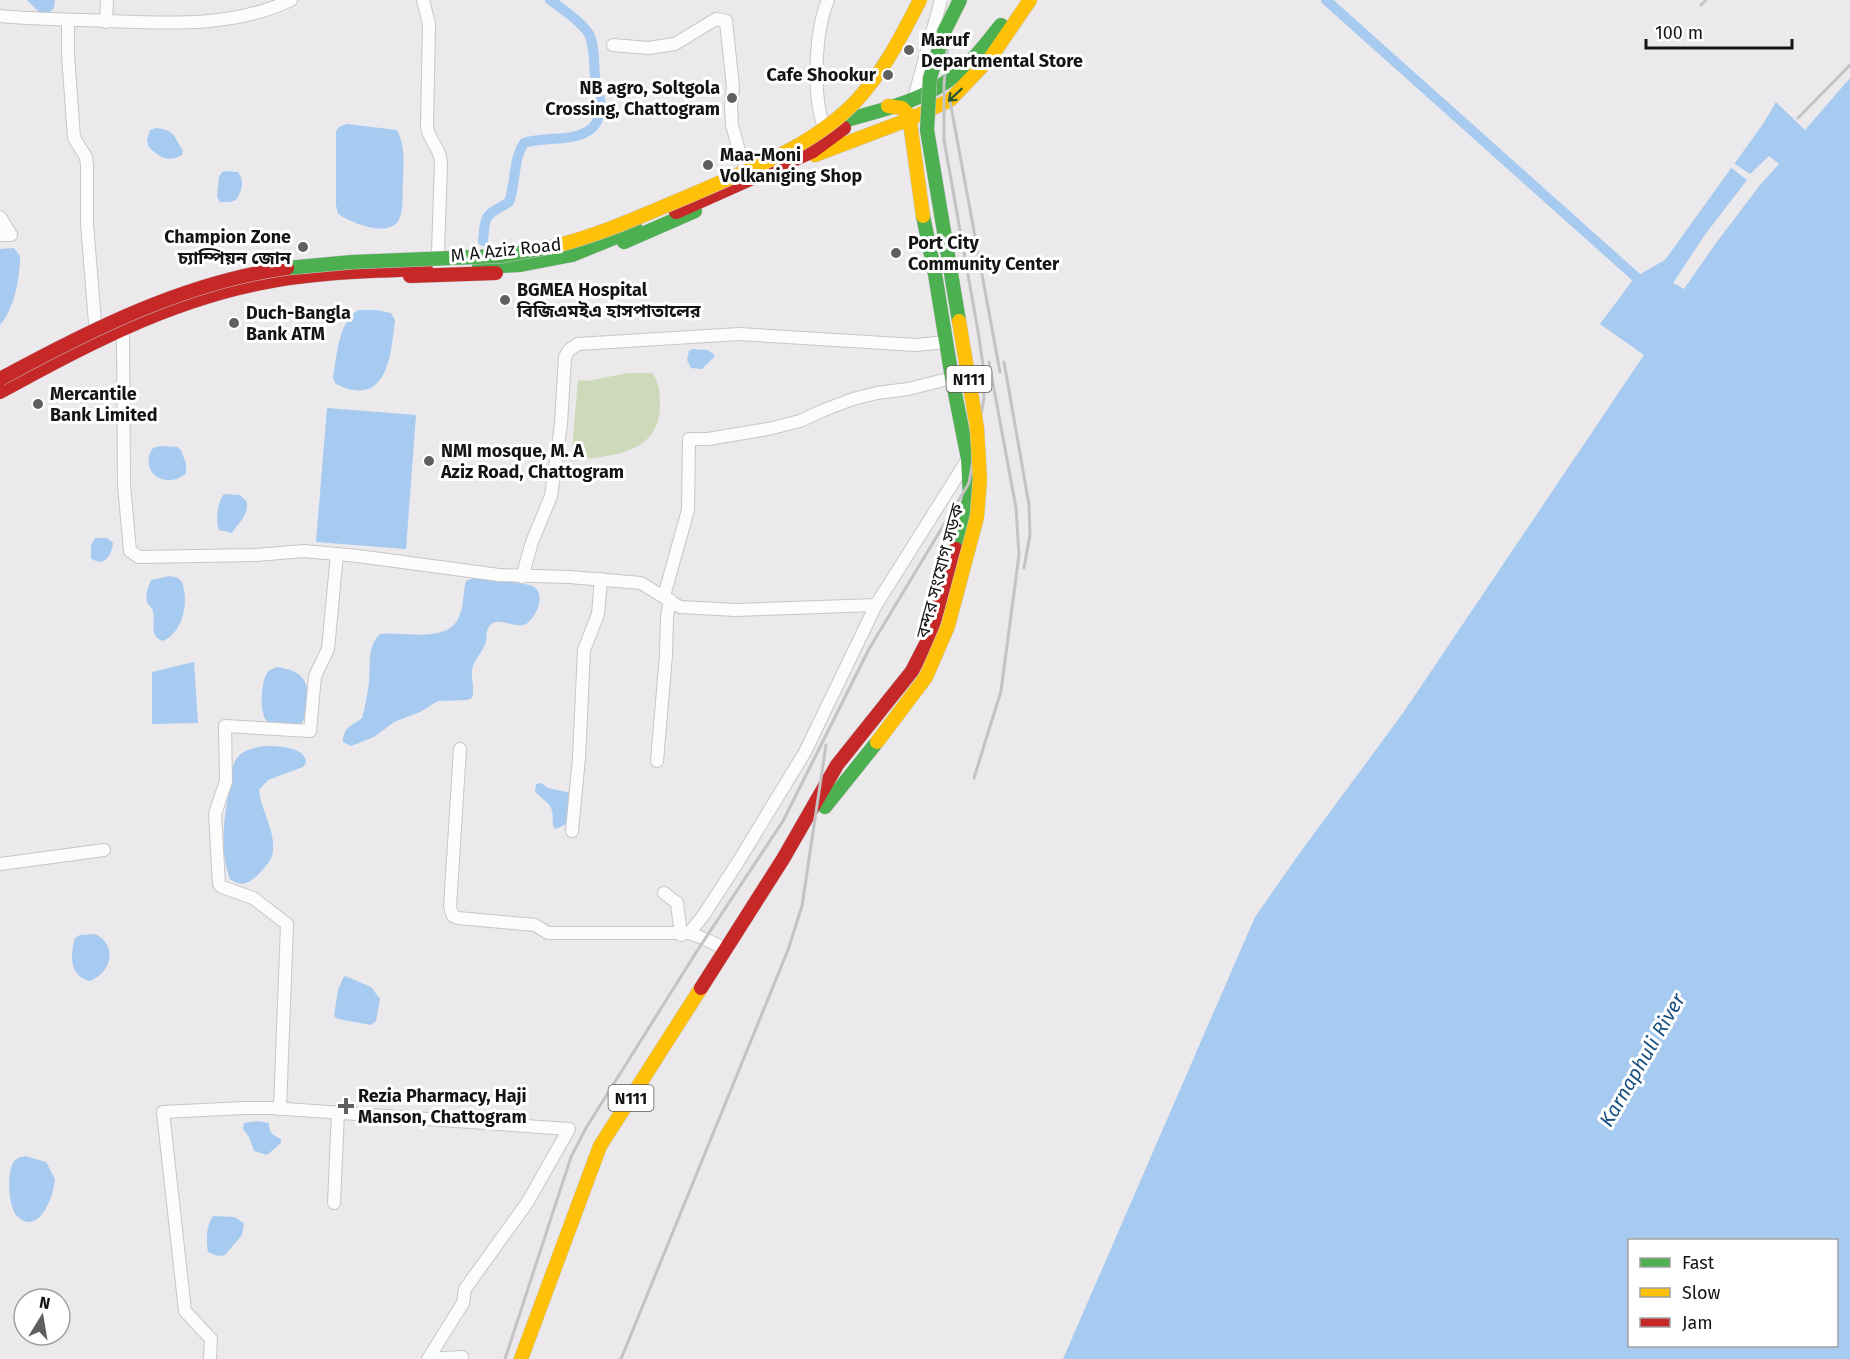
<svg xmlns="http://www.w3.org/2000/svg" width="1850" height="1359" font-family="'Fira Sans','Noto Sans Bengali',sans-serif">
  <rect width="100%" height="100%" fill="#ebe9eb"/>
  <path fill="#ced9b9" d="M628,373h24c7,8 8,20 8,31 0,52 -50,51 -89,57l7,-81 9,1z"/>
  <g fill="#a6caf0" fill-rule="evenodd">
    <path d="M27,0h28l-1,8 -7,7 -8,-3z"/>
    <path d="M1850,78v1281h-787l192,-442 44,-63 104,-141 241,-358 -44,-31 35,-47 30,-17 98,-136 13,-22 29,28zM1630,1240h206v106h-206z"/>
    <path d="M347,124l50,6c8,15 7,33 6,49 -1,12 1,26 -3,38 -8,23 -48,6 -62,-3l-2,-9v-74l3,-4z"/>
    <path d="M156,128c20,2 17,9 27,22l-1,5c-15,8 -23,2 -34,-9l-1,-7 3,-9z"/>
    <path d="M226,171l12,1c7,9 4,19 -2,28l-6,2h-10l-3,-5 2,-20 3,-5z"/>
    <path d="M14,248l6,8c0,22 -6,53 -20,69v-76z"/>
    <path d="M359,310h17l15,3 4,7c-4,36 -8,89 -59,64l-3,-6c4,-22 5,-57 26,-68z"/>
    <path d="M692,349l15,1 7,4v3l-12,12 -11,-1 -4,-8 2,-9z"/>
    <path d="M327,408l89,7 -10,134 -90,-7z"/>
    <path d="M160,446l17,1 4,3 5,14v9c-19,18 -49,-1 -33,-25z"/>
    <path d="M224,494l16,1 7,7c1,14 -8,20 -15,31l-13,-3c-4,-10 -1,-29 5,-36z"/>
    <path d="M95,538h12l6,5c-1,13 -10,25 -22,15v-13z"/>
    <path d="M170,576l8,2 4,4c7,20 2,49 -19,59 -15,-5 -7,-17 -10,-29 0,-4 -3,-5 -5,-8 -4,-7 0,-17 3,-24z"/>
    <path d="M476,577c16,1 31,4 46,7 4,0 10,1 13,4 11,8 0,31 -9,36 -11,6 -30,-11 -38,4 -2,4 -1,10 -2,14 -3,10 -12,17 -14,28 -1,10 3,18 0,28l-5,2 -29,1 -18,11 -26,10 -20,15 -23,9 -8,-4c0,-15 9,-16 19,-24 3,-11 5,-22 7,-34 2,-17 -3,-37 11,-50 24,-3 71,11 80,-20 4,-11 3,-22 6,-33z"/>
    <path d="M194,662l4,61 -46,1v-52z"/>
    <path d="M277,667c23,4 32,10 30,35 0,8 -2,16 -6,23 -9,0 -26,2 -33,-3 -9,-6 -7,-38 -2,-47 2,-5 6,-6 11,-8z"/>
    <path d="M263,746c13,0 43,0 43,17l-3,4 -35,13 -9,10c2,21 16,39 14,60 0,7 -4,12 -8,17 -10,11 -20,24 -35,12 -11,-31 -6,-59 -1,-89 2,-10 2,-24 8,-32 6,-8 17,-10 26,-12z"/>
    <path d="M541,783l7,5 23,5 -3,30 -12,6 -3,-3c0,-23 -2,-19 -18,-34l1,-8z"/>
    <path d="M95,934c23,11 17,38 -5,47 -21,-5 -20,-26 -15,-43l5,-3z"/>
    <path d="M345,976l26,11 9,12 -4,22 -5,4 -33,-6 -4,-3 4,-26 5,-12z"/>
    <path d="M257,1121l12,2c0,10 3,12 12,16v4l-14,12 -13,-4 -5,-14 -6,-8 1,-6z"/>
    <path d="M25,1156l21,6 9,17c-1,16 -15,57 -37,38 -10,-8 -11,-44 -5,-54 3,-5 7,-6 12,-7z"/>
    <path d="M213,1216l21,1 10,6 -2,12 -17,20 -7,1 -10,-4c-2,-12 -2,-26 5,-36z"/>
  </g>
  <path fill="#ebe9eb" d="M1769,156l10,8 -19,21 -44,58 -32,46 -11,-6 31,-47 43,-56 -18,-14 3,-4 18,12z"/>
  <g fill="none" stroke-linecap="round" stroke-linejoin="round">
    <g stroke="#a6caf0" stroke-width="10">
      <path d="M1326,0l320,286"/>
      <path d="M483,241c2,-29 3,-25 26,-39 7,-19 4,-43 15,-59 20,-7 51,0 68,-15 6,-5 8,-13 9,-21 0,-9 -4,-15 -5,-23 -3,-15 0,-36 -7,-50 -6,-10 -29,-27 -39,-34"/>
    </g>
    <g stroke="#c8c6c8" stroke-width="14">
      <g id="street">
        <path d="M423,0l6,24 -2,102c2,17 13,19 14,38l-3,88"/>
        <path d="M0,16c28,3 55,3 83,4 69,2 143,11 208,-20"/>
        <path d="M68,20v35l6,83 12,19 1,8v58l8,100"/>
        <path d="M106,22l1,-22"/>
        <path d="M613,45l35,3 27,-4 41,-25 10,2 7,66 -2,18 1,20 8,29 5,10"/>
        <path d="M914,98l27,-98"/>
        <path d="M824,127c-12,-32 -9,-96 4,-127"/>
        <path d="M0,217l11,18h-11"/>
        <path d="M123,335l1,150 6,66 9,6 117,-2 48,-4 54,5 141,19 70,2 72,6 39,24 56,3 140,-5"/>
        <path d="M522,577l10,-35 19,-46 10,-72 4,-67 4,-7 9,-6 161,-10 177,11 30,-3"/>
        <path d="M664,596l24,-86 1,-71h19l60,-10 32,-8 24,-11 29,-11 24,-6 31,-4 44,-11"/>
        <path d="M460,749l-10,158 3,9 5,2 77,7 13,8h141l14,-17 35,-54 67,-110 71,-147 90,-143"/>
        <path d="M657,761l9,-106 1,-38 3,-17"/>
        <path d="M572,831l7,-73 5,-108 14,-36 3,-35"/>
        <path d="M0,864l104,-14"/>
        <path d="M664,893l13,10 4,32"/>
        <path d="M689,933l16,6 21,10"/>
        <path d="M280,1109l7,-185 -34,-26 -31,-11 -3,-3 -4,-70 11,-33 -1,-55 85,5 5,-55 13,-27 9,-95"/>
        <path d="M334,1203l4,-91"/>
        <path d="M210,1359l1,-20 -26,-28 -22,-199 81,-4h27l298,21 -42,74 -62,86 -2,14 -35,56 34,-2v2"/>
      </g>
    </g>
    <g stroke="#c8c6c8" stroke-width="15">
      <g id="fast">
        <path d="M830,125c41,-13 90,-21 124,-49 19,-14 32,-33 47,-51"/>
        <path d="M923,216l12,58 17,104 16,81 2,38 -14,52"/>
        <path d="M624,242l71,-31"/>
        <path d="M479,267l41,-2 52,-10 64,-26"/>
        <path d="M825,807l52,-65"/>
      </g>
    </g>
    <g stroke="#c8c6c8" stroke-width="15">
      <g id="slow">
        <path d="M888,106l14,2 7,7 14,101"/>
        <path d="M815,155l95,-36 40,-19 41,-43 39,-57"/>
        <path d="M521,1359l79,-213 101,-158"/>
      </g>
    </g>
    <g stroke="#c8c6c8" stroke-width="15">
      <g id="jam">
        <path d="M676,212l137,-61 31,-23"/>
        <path d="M410,276l86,-3"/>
        <path d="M0,392c81,-45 165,-89 257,-108 55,-12 113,-13 169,-15"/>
        <path d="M701,988l82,-129 54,-94 75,-94 17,-33 27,-89"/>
      </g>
    </g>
    <use href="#street" stroke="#fcfcfc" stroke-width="12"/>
    <use href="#fast" stroke="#4caf50" stroke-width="14"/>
    <use href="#slow" stroke="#ffc107" stroke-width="14"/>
    <use href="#jam" stroke="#c62828" stroke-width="14"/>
    <g stroke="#c4c3c4" stroke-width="3">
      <path d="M1701,5l5,-5"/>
      <path d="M950,101l50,271"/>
      <path d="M1798,118l52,-53"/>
      <path d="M1004,362l25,143 1,30 -6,33"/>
      <path d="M974,778l27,-87 18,-136 -3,-47 -27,-146"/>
      <path d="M505,1359l66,-202 15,-29 111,-177 86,-130 86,-172 100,-166 15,-85 -1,-33 -5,-34 -34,-191v-56l8,-84"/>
      <path d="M621,1359l167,-409 14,-44 24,-161"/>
    </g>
    <g stroke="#c8c6c8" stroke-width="15" stroke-linecap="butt">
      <g id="fast-bridge">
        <path d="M287,268l65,-6 149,-6 50,-9"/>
        <path d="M959,321l-32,-191 3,-52 14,-46 16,-32"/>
      </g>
    </g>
    <g stroke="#c8c6c8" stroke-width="15" stroke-linecap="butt">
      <g id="slow-bridge">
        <path d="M551,247c50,-12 97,-34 145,-54 56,-25 118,-47 161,-93 27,-29 45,-65 63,-100"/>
        <path d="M877,742l49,-65 22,-51 29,-109 3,-38 -3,-51 -18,-107"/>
      </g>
    </g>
    <g stroke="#c8c6c8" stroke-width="15" stroke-linecap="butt">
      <path id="jam-bridge" d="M0,379c90,-49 185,-97 287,-111"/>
    </g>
    <use href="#fast-bridge" stroke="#4caf50" stroke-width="14"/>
    <use href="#slow-bridge" stroke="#ffc107" stroke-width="14"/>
    <use href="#jam-bridge" stroke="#c62828" stroke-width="14"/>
  </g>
  <defs><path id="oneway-shaft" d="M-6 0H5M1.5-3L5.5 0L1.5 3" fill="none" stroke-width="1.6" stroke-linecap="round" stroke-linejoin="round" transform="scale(1.5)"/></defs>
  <use stroke="#2e5a30" href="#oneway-shaft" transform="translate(955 95) rotate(137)"/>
  <g fill="#605f60" stroke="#fff" stroke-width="2">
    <circle cx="909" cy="50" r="6"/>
    <circle cx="888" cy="75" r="6"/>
    <circle cx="732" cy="98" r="6"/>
    <circle cx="708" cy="165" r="6"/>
    <circle cx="303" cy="247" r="6"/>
    <circle cx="896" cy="253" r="6"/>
    <circle cx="505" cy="300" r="6"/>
    <circle cx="234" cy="323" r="6"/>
    <circle cx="38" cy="404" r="6"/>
    <circle cx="429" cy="461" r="6"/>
    <path d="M343 1097h6v6h6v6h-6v6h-6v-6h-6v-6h6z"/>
  </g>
  <g text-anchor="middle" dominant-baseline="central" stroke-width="6" stroke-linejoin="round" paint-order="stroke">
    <g fill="#fff" stroke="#5b5a5b" stroke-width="1.5">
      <rect x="946.5" y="366" width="45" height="26" rx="4.5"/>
      <rect x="608.5" y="1085" width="45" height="26" rx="4.5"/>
    </g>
    <g font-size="16" font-weight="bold" fill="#151415">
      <text x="969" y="379">N111</text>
      <text x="631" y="1098">N111</text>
    </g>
    <g font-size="18" font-weight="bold" fill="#151415" stroke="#fff" text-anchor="start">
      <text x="921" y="40">Maruf<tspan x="921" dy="21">Departmental Store</tspan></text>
      <text x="876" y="75" text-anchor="end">Cafe Shookur</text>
      <text x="720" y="88" text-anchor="end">NB agro, Soltgola<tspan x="720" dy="21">Crossing, Chattogram</tspan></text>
      <text x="720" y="155">Maa-Moni<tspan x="720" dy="21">Volkaniging Shop</tspan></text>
      <text x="291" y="237" text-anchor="end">Champion Zone<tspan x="291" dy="21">চ্যাম্পিয়ন জোন</tspan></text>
      <text x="908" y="243">Port City<tspan x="908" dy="21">Community Center</tspan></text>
      <text x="517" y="290">BGMEA Hospital<tspan x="517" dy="21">বিজিএমইএ হাসপাতালের</tspan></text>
      <text x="246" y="313">Duch-Bangla<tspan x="246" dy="21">Bank ATM</tspan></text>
      <text x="50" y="394">Mercantile<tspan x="50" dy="21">Bank Limited</tspan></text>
      <text x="441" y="451">NMI mosque, M. A<tspan x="441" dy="21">Aziz Road, Chattogram</tspan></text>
      <text x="358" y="1096">Rezia Pharmacy, Haji<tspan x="358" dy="21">Manson, Chattogram</tspan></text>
    </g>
    <g font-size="18" fill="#151415" stroke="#fff">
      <text transform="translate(506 250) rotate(-6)">M A Aziz Road</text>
      <text transform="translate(940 571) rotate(-75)">বন্দর সংযোগ সড়ক</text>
    </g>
    <g font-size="20" font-style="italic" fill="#174f80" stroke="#fff">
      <text transform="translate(1642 1060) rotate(-60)">Karnaphuli River</text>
    </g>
  </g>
  <rect x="1628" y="1239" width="210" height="108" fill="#ffffff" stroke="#a1a1a1" stroke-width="1.5"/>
  <rect x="1640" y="1258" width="30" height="9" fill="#4caf50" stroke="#a1a1a1" stroke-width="1.5"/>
  <text x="1682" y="1269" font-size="18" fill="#151415">Fast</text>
  <rect x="1640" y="1288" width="30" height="9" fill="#ffc107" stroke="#a1a1a1" stroke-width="1.5"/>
  <text x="1682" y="1299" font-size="18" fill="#151415">Slow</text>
  <rect x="1640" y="1318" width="30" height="9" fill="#c62828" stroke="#a1a1a1" stroke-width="1.5"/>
  <text x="1682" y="1329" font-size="18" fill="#151415">Jam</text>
  <g transform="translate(42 1317) rotate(11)"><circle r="28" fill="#ffffff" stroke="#a1a1a1" stroke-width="1.5"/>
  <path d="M0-4.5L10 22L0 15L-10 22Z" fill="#605f60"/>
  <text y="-9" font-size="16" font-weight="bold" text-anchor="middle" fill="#151415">N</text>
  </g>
  <path d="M1646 39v9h146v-9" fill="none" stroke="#151415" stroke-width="3"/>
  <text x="1655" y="39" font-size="18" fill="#151415" stroke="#ffffff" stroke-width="4.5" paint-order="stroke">100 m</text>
</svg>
